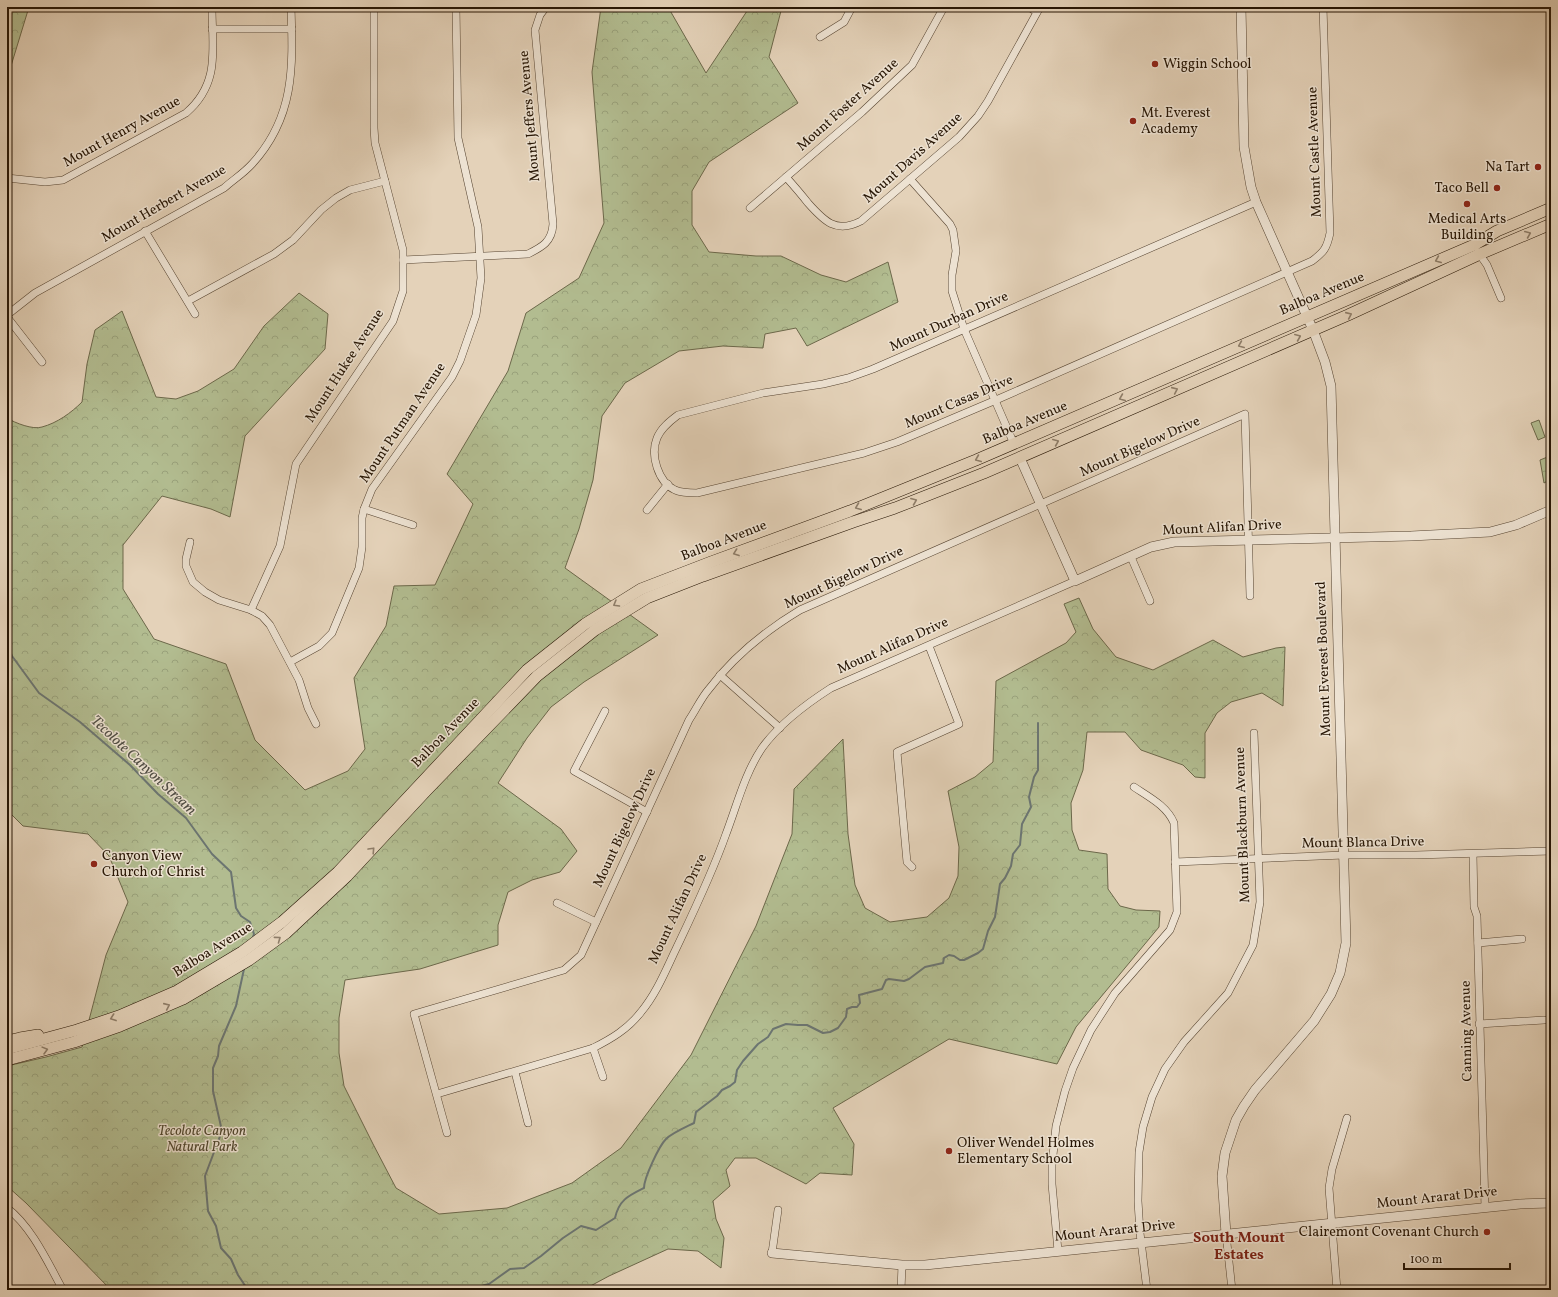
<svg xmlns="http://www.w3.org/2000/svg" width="1558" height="1297" font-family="Vollkorn,serif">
  <defs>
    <pattern id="forest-crowns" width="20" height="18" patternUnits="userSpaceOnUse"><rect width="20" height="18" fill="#b2bc90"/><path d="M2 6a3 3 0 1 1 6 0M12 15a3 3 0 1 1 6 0" fill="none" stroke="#99a17b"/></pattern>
  </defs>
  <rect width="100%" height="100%" fill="#e4d2b9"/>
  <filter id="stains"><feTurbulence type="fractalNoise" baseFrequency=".005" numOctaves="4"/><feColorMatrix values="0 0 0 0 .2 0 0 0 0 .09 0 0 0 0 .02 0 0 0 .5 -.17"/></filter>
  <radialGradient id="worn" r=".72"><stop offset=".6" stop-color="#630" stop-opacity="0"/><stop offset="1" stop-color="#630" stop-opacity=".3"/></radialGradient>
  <path fill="#b2bc90" stroke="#6c684a" d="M1539,420l6,17 -7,3 -7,-17z"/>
  <g fill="url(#forest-crowns)" stroke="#6c684a">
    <path d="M7,7h22l-22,72z"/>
    <path d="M601,7h67l38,66 43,-65 2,-1h31l-13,50 29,46 -89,59 -17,29v34l17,27 47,4h25l40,19 25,7 42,-20 10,40 -91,44 -11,-18 -31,6 -2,14 -40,-2 -44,5 -54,32 -23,33 -9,64 -14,49 -14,39 93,67 -74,47 -33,25 -24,31 -29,45 63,46 16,22 -17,21 -28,8 -24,12 -10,33v20l-78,24 -75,11 -6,38v35l5,33 29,58 23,44 43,26 68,-6 65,-25 49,-35 70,-93 65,-129 36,-92 2,-45 49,-50 5,95 7,51 10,23 25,14 37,-5 22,-19 9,-22 1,-29 -11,-56 27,-14 18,-15 3,-81 70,-38 10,-11 -12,-28 15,-6 14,31 23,28 37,13 60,-30 30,17 33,-9 9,-1 -2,59 -21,-13 -31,9 -14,11 -12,20v45l-10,-1 -12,-12 -42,-15 -16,-18h-38l-4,38 -12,33 1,27 7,20 28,4 1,35 12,17 16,4 24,1 -1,16 -83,100 -19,37 -108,-25 -116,69 21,36 -2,31 -32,-2 -14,11 -50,-26h-21l-9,12 4,16 -17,15 3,18 8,19 -3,30 -23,-17 -30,-2 -59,27 -26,14h-472l-85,-87 -19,-17v-120l39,-9 36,-10 24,-92 22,-53 -19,-46 -21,-22 -65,-8 -16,-16v-392c8,5 26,12 35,9 15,-4 29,-14 40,-25l5,-38 8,-34 27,-19 34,86 20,2 22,-8 36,-22 30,-43 35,-33 29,21 -3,35 -80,87 -15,81 -19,-8 -49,-13 -39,49v44l31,50 72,25 29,76 50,50 43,-19 17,-22 -11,-71 32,-52 8,-40 41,-1 38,-81 -26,-30 61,-103 18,-58 53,-35 25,-55 -12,-151z"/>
    <path d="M1550,456l1,23 -7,4 -4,-23z"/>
  </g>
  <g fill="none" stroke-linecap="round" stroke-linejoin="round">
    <g stroke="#6c7571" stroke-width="2">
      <path d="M7,643l5,13 27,37 41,29 50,43 28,29 28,24 26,36 19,18 5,36 5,8 9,6 4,12 -1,3"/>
      <path d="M244,969l-8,37 -17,40 -1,10 -5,12v23l9,40 -17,45 3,35 8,15 5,22 10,11 7,16 10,15"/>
      <path d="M466,1290l23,-6 21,-15 14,-1 17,-12 22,-18 18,-12 15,4 19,-12c4,-18 13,-22 29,-30 0,-10 15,-42 22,-49 6,-6 20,-12 28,-16l2,-11 21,-16 5,-6 8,-4 5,-4 2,-12 6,-9 15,-17 10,-7 5,-8 13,-5 12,1h9l16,8 7,-1 8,-4 8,-11 1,-8 5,-2h5l3,-4 -1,-8 23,-6 4,-9 3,-1 15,2 5,-2 16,-12 18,-4 1,-5 5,-3 5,1 6,4h4l14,-7 5,-4 5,-18 7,-14 5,-33 5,-6 6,-12 2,-12 7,-9 2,-21 9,-17 -2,-10 5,-20 4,-7v-47"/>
    </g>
    <g stroke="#564431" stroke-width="8">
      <g id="minor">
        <path d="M1029,7l8,5"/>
        <path d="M212,29h80"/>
        <path d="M820,37l24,-15 8,-15"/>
        <path d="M786,177c8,9 15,17 22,26 16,18 28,31 53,18l98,-84 19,-21 10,-15 52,-94"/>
        <path d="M7,178l38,4 18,-2 123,-67c35,-30 26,-65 26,-106"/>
        <path d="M910,179l40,45 3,6 3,21 -4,24v16l12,38 50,115"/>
        <path d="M1256,202l-383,167 -25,9 -25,6 -60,9 -85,22c-8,6 -17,13 -21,23 -7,17 1,44 18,52 7,3 14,3 22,3l167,-40 33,-11 99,-42 316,-139c12,-9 15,-13 18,-28l-7,-226"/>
        <path d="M750,208l112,-96 50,-47 32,-58"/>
        <path d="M145,231l50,83"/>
        <path d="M1478,252l9,13 14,33"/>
        <path d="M403,260l125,-6c14,-7 24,-12 25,-30l-18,-194 5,-15 6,-8"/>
        <path d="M188,301l86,-47 19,-14 28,-30 15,-12 14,-8 35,-9"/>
        <path d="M7,315l28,-22 189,-105c9,-8 20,-15 28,-24 43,-47 41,-97 39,-157"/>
        <path d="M7,317l35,45"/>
        <path d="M364,509l49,16"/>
        <path d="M647,510l21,-26"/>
        <path d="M190,542l-4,17v7l7,16 12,10 14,8 32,10 11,6 8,9 29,55 9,28 8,16"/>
        <path d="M1131,557l19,44"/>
        <path d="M251,610l29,-64 16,-82 97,-143 10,-30v-41l-28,-107 -1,-15v-121"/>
        <path d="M290,662l29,-16 13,-13 27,-65 3,-21v-29l2,-9 8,-20 80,-112 8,-16 16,-46 5,-37 -3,-51 -20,-89 -2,-131"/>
        <path d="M720,675l60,53"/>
        <path d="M605,711l-31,60 73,41"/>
        <path d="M1473,854l1,53 3,9 8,291"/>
        <path d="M1175,862l169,-7h72l135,-4"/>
        <path d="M912,867l-5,-5 -10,-110 62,-28 -30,-78"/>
        <path d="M557,903l39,19"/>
        <path d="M1478,943l44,-4"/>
        <path d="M1479,1024l65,-4"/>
        <path d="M593,1048l10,29"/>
        <path d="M515,1072l13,51"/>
        <path d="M437,1094l156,-46c18,-9 35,-19 48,-36 15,-18 24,-40 34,-61 18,-38 37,-77 51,-117 11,-29 19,-61 36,-86 18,-25 44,-44 69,-60l244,-107"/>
        <path d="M447,1133l-33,-119 150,-44 17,-15 108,-235c7,-10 12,-22 20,-31 25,-33 56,-58 91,-79l445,-196 5,182"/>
        <path d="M7,1208c25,19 41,55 56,82"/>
        <path d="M1226,1234l6,56"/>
        <path d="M1058,1251l-6,-67v-19l4,-39 9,-35 8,-23 18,-38 24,-37 55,-63 7,-18 -3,-89c-7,-17 -25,-26 -40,-36"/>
        <path d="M772,1253l6,-43"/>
        <path d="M901,1290l1,-25"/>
        <path d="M1147,1290l-7,-57 -2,-32 1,-49 4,-25 9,-30 13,-28 19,-27 44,-49 25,-48 7,-43 -6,-169"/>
        <path d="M1337,1290l-8,-102 3,-19 15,-51"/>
      </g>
    </g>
    <g stroke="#564431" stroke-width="10">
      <g id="tertiary">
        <path d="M1020,458l55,123 76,-34 23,-5 237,-6 79,-4 26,-7 35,-15"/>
        <path d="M1226,1234l-4,-58 3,-23 11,-33 8,-14 11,-16 59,-69 17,-27 9,-21 6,-30 -15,-557 -6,-24 -12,-32 -57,-128 -5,-15 -7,-40 -3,-140"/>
        <path d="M772,1253l130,12h23l595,-61 31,-1"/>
      </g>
    </g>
    <g stroke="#261504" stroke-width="12">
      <g id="primary">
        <path d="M7,1041l13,-3 18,-3"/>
        <path d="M7,1049l70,-19 42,-14 58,-25 65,-39 40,-30 56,-50 189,-202 58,-46 56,-35 70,-27 139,-51 126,-51 498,-215 23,-14 54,-23"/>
        <path d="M7,1060l67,-18 46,-16 63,-27 66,-39 37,-27 61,-57 78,-84 112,-116 58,-46 52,-32 56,-22 150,-54 42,-14 89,-35 364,-158 132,-61 71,-30"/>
      </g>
    </g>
    <use href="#minor" stroke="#ede2d2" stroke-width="7"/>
    <use href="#tertiary" stroke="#ede2d2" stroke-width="9"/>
    <use href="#primary" stroke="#e4d2b9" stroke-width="11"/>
  </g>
  <defs><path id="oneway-chevron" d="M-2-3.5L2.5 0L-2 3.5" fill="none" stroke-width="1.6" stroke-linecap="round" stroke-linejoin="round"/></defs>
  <g stroke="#8e7d68">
    <use href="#oneway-chevron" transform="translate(1528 234) rotate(-23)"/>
    <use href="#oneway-chevron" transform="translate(1438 260) rotate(157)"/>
    <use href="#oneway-chevron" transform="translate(1349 315) rotate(-24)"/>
    <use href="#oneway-chevron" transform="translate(1298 337) rotate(-23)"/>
    <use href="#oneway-chevron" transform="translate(1241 345) rotate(157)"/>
    <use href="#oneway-chevron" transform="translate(1175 390) rotate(-24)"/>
    <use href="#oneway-chevron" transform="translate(1122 398) rotate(157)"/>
    <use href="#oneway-chevron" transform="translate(1056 442) rotate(-23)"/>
    <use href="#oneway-chevron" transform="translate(978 459) rotate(157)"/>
    <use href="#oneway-chevron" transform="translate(914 501) rotate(-22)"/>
    <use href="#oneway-chevron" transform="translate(858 507) rotate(158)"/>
    <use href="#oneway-chevron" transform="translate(736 553) rotate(160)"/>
    <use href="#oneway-chevron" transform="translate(616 604) rotate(150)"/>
    <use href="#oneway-chevron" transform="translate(372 850) rotate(-47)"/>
    <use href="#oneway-chevron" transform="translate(278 939) rotate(-36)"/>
    <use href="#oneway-chevron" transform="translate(167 1006) rotate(-24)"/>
    <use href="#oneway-chevron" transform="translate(113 1018) rotate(160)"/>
    <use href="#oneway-chevron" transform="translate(45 1050) rotate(-15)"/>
  </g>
  <g fill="#8f2418" stroke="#ede2d2" stroke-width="1.5">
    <circle cx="1155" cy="64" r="4"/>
    <circle cx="1133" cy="121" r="4"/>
    <circle cx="1538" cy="167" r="4"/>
    <circle cx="1497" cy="188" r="4"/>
    <circle cx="1467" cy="204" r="4"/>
    <circle cx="94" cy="864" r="4"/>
    <circle cx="949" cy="1151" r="4"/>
    <circle cx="1487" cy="1232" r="4"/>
  </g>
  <g text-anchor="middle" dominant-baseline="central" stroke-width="3" stroke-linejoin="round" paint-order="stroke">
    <g font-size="14" fill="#261504" stroke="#ede2d2" text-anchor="start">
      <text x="1163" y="64">Wiggin School</text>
      <text x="1141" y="113">Mt. Everest<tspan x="1141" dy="16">Academy</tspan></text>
      <text x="1530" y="167" text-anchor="end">Na Tart</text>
      <text x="1489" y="188" text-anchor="end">Taco Bell</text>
      <text x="1467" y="219" text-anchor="middle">Medical Arts<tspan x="1467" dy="16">Building</tspan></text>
      <text x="102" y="856">Canyon View<tspan x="102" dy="16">Church of Christ</tspan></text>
      <text x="957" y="1143">Oliver Wendel Holmes<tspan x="957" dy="16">Elementary School</tspan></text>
      <text x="1479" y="1232" text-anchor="end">Clairemont Covenant Church</text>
    </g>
    <g font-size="14" fill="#261504" stroke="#ede2d2">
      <text transform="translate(848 105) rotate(-42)">Mount Foster Avenue</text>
      <text transform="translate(530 116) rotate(-95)">Mount Jeffers Avenue</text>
      <text transform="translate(122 132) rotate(-29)">Mount Henry Avenue</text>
      <text transform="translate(1315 152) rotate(-92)">Mount Castle Avenue</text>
      <text transform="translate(913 158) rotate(-42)">Mount Davis Avenue</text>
      <text transform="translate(164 204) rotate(-30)">Mount Herbert Avenue</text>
      <text transform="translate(1322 294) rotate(-23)">Balboa Avenue</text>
      <text transform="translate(949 322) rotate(-24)">Mount Durban Drive</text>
      <text transform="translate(345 366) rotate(-57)">Mount Hukee Avenue</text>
      <text transform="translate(959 402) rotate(-23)">Mount Casas Drive</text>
      <text transform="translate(403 423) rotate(-56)">Mount Putman Avenue</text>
      <text transform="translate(1025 423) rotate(-23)">Balboa Avenue</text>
      <text transform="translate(1140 447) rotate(-24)">Mount Bigelow Drive</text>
      <text transform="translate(1222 528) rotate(-3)">Mount Alifan Drive</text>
      <text transform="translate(724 541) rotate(-21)">Balboa Avenue</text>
      <text transform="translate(844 578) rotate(-25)">Mount Bigelow Drive</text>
      <text transform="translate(893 646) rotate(-24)">Mount Alifan Drive</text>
      <text transform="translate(1324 659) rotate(-92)">Mount Everest Boulevard</text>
      <text transform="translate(446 733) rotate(-46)">Balboa Avenue</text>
      <text transform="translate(1243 825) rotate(-92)">Mount Blackburn Avenue</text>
      <text transform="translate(625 828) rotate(-65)">Mount Bigelow Drive</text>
      <text transform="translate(1363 843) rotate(-1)">Mount Blanca Drive</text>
      <text transform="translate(678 909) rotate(-65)">Mount Alifan Drive</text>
      <text transform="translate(213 950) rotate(-32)">Balboa Avenue</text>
      <text transform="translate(1467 1031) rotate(-91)">Canning Avenue</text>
      <text transform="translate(1437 1198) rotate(-6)">Mount Ararat Drive</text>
      <text transform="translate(1115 1231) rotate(-6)">Mount Ararat Drive</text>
    </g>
    <g font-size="14" font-style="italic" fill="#50472e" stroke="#ede2d2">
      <text x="202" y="1131">Tecolote Canyon<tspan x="202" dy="16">Natural Park</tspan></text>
    </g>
    <g font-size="15" font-style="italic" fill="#4f4d44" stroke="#ede2d2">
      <text transform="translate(143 766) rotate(43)">Tecolote Canyon Stream</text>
    </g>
    <g font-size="15" font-weight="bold" fill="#7a1f14" stroke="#ede2d2">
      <text x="1239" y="1238">South Mount<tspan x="1239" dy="17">Estates</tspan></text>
    </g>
  </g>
  <rect width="1558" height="1297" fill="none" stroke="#e4d2b9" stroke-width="24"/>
  <rect x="8" y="8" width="1542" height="1281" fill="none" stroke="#261504" stroke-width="2"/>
  <rect x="12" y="12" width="1534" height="1273" fill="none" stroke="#261504"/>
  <path d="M1404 1263v6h106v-6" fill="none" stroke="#261504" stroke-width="2"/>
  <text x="1410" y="1263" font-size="12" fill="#261504" stroke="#ede2d2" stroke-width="3" paint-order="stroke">100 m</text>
  <rect width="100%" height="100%" filter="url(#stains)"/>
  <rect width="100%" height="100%" fill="url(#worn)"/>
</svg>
